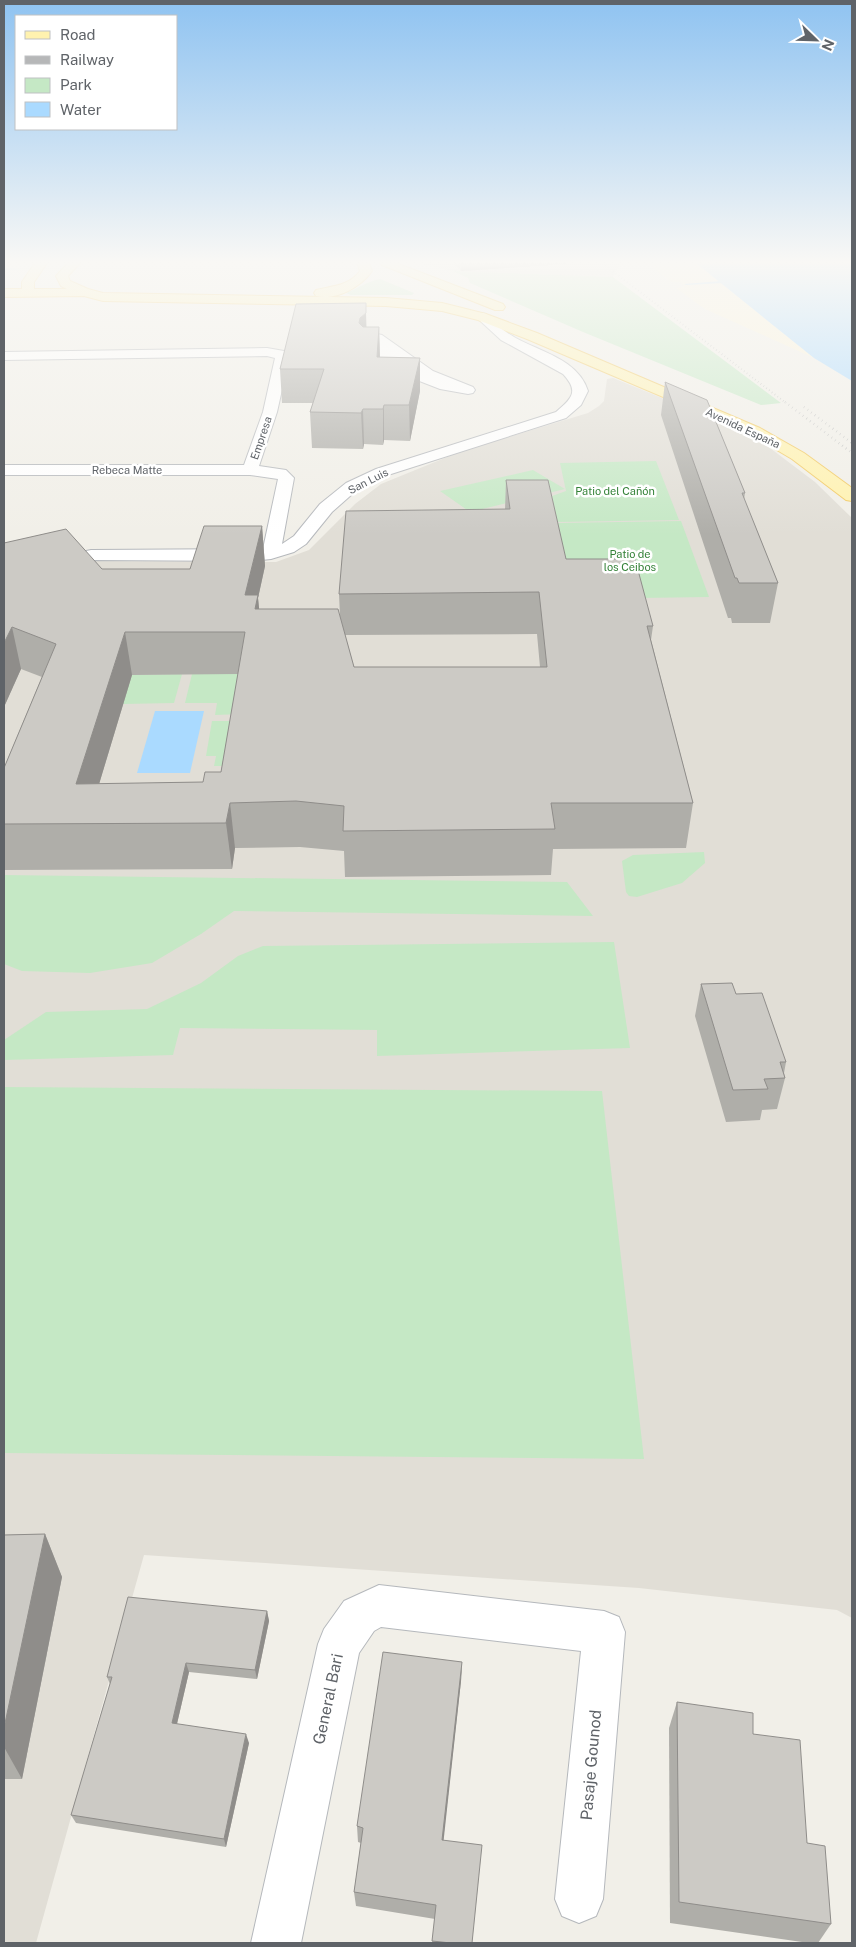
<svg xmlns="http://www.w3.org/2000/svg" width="856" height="1947" font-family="'Public Sans',sans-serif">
  <rect width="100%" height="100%" fill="#f1efe8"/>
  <path fill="#e0deda" d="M418,263h203l-8,14 -160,-6z"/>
  <path fill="#e1ded6" d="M613,378l115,47 34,17 53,40 37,36v1100l-15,-8 -198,-22 -495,-33 -108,388h-32v-1365l82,-17 190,1 33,-12 46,-46 26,-20 81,-33 126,-38 11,-7 5,-5 3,-22z"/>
  <g fill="#c5e8c5">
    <path d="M453,271l160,6 168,126 -20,2 -178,-73 -113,-49 -2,-5z"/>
    <path d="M380,279l34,14 -2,2h-61l-5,-2c11,-4 22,-12 34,-14z"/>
    <path d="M656,461l23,59 -122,2 -5,-26 14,-5 -6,-28z"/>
    <path d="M533,470l32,19 -95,23 -30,-21z"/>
    <path d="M681,521l28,76 -139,2 -12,-76z"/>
    <path d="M182,674l-8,29 -51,1 -6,-29z"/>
    <path d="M192,674h57l-7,40 -27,1 2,-12h-32z"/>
    <path d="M212,721h30l-8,45h-20l2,-10h-10z"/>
    <path d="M704,852l1,11 -23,20 -45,14 -8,-1 -3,-4 -4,-31 11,-6z"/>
    <path d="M4,875l563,7 26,34 -359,-5 -33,23 -49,29 -62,10 -68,-2 -18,-7z"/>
    <path d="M614,942l16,106 -253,8v-26l-197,-2 -7,27 -169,5v-20l42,-28 101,-3 54,-26 37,-27 25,-10z"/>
    <path d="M4,1087l598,4 42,368 -640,-6z"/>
  </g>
  <path fill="#fbf3d9" d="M647,263h49l118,95 -109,-49 -29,-21 9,-1 -5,-5h-9z"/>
  <g fill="#aadaff">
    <path d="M696,263h156v118l-38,-23z"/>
    <path d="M155,711h49l-14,62h-53z"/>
  </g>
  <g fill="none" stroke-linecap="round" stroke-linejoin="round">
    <g fill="#aadaff" fill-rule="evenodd">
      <path d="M4,268l17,1 -17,1z"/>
      <path d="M721,281l2,2 -37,2 -2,-1z"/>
    </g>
    <g stroke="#b5b8bc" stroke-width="2">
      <g id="minor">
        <path d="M482,313l4,1c9,9 17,17 28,23 26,15 64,22 74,54l-7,14 -15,13 -178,57 -30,14 -26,23 -26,32 -12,8 -23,7 -20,2 -160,-1 -87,18v-10l87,-18 172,-1 15,-70 -28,-4h-246v-10h240l19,-53 12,-54 -8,-2 -263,4v-8l263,-4 17,3 5,7 -12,54 -18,54 27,4 8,8 -12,66 12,-8 26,-32 26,-21 30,-14 180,-57c15,-13 24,-20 7,-38l-62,-34 -25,-23z"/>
        <path d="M377,334l5,1 51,36 40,16 2,3 -2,3 -5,1 -28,-5 -36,-14 -19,-17 -21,-1 -2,-3 1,-4 6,-4 3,-11z"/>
        <path d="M379,1585l225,26 15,6 6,15 -22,267 -7,17 -17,7 -17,-7 -7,-17 26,-248 -200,-24 -7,4 -15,22 -58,290h-50l67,-299 6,-15 20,-28z"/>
      </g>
    </g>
    <g stroke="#f2c960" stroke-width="2">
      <g id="major">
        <path d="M35,263h12l-13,19v7h33l-6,-3 -5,-10 12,-13h12l-12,13 2,5 18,8 15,4 283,5 56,5 44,11 51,19 223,95 44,25 48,35v13l-6,-1 -54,-41 -42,-25 -223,-95 -49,-19 -36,-9 -56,-5 -283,-5 -19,-5 -80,1v-8h18v-7z"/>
        <path d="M357,263h12l3,8c-11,16 -36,30 -56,25l-2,-3 2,-3c16,-4 33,-4 44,-19z"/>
        <path d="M380,263h16l107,41 2,3 -2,3h-8l-113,-45z"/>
      </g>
    </g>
    <use href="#minor" fill="#fff" fill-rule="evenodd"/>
    <use href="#major" fill="#fff2af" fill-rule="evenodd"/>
    <path stroke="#b6b7b8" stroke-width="2" stroke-dasharray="0.5 3" stroke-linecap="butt" d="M602,263l184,140"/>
    <g stroke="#b6b7b8" stroke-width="2.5" stroke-dasharray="0.5 4" stroke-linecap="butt">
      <path d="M785,402l67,51"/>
      <path d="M804,407l48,36"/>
    </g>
  </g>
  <g fill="#afaea9" fill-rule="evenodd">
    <path d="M453,263h113l-1,1 -104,7z"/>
    <path d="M367,327h12l1,30 40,1v33l-10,50 -26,-1 -1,5 -19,-1 -1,5 -51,-1 -2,-36 3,-9h-31l-2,-34z"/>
    <path d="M665,382l80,111 -1,7 34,83 -8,40h-38l-1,-5h-3l-67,-203z"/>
    <path d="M506,480l60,79 87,67 -2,14 42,163 -7,45 -133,1 -2,26 -206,2 -1,-26 -44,-4 -65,1 -3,21 -228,1v-102l38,-91 -21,-8 -17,38v-164l98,26h88l72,-43 3,40 -7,32 1,11 81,7 -1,-22 166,-85zM537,634l3,33h-186l-9,-32zM238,674l-17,98 -18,10 -104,2 33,-109z"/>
    <path d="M701,984l35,10 50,68 -2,11 1,5 -8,31 -15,1 -2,10 -34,2 -31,-106z"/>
    <path d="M45,1534l17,43 -40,202h-18v-244z"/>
    <path d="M267,1611l2,10 -12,58 -68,-7 -12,52 72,19 -23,104 -150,-24 -5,-8 39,-131 -3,-7z"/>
    <path d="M462,1662l-1,19 -18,159 29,103h-40l3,-24 -79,-13 -2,-14 7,-49 -3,-1 -1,-16z"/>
    <path d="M677,1702l76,32 54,109 24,81 -13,19h-9l-139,-20 -1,-195z"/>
  </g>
  <g fill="#8f8d8a">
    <path d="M461,263h105l-1,1 -104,7z"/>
    <path d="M366,313l1,32 -8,-22 1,-5z"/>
    <path d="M379,327l1,33 -3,-3z"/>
    <path d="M420,358v33l-10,50 -1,-36z"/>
    <path d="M384,405v35l-1,5v-36z"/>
    <path d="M363,409l1,35 -1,5 -2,-36z"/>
    <path d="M262,526l3,40 -7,32 4,39 -17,-42z"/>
    <path d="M12,627l9,42 -17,38v-64z"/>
    <path d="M125,632l7,43 -45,149 -11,-40z"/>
    <path d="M230,803l5,45 -3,21 -6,-46z"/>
    <path d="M45,1534l17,43 -40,202 -18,-32v-19z"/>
    <path d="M267,1611l2,10 -12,58 -2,-9z"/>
    <path d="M462,1662l-1,19 -19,174v-15z"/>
    <path d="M186,1663l3,9 -14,60 -3,-9z"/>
    <path d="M246,1734l3,9 -23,104 -2,-8z"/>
  </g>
  <g fill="#cccac5" stroke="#8f8d8a" fill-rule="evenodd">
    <path d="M366,303v10l-6,5 -1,5 4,4h16l-2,30 43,1 -11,47h-25l-1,4h-20l-2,4 -51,-1 14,-43h-44l16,-65z"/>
    <path d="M665,382l42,18 38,93h-3l36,90h-39l-2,-5h-2z"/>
    <path d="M506,480h42l18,79h69l18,67h-6l46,177h-142l4,26 -212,2 1,-25 -48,-5 -66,2 -4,20 -222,1v-56l52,-124 -44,-17 -8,16v-100l62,-14 36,40h88l14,-43h58l-17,69h13l-3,14h83l16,58h193l-8,-75 -200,2 7,-83 164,-2zM125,632h120l-24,140h-16l-2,10 -127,2z"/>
    <path d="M732,983l4,11 26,-1 24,69h-6l5,16 -21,1 4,10 -35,1 -32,-106z"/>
    <path d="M45,1534l-41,194v-193z"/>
    <path d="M128,1597l139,14 -12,59 -69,-7 -14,60 74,11 -22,105 -153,-24 41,-138h-5z"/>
    <path d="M383,1652l79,10 -20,178 40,5 -10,98h-21l-19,-2 4,-36 -82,-13 9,-64 -6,-2z"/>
    <path d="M677,1702l76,11v21l47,6 7,103 18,3 6,78 -152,-22z"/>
  </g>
  <linearGradient id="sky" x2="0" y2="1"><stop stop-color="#8fc3f1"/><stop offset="0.49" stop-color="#f9f8f5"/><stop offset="1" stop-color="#f9f8f5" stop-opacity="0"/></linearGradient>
  <rect width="856" height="535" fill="url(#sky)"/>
  <g text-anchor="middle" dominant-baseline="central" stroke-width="5" stroke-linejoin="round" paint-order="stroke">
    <g font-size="11" fill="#5f6368" stroke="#fff">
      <text transform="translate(743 428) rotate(25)">Avenida España</text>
      <text transform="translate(261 438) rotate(-71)">Empresa</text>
      <text x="127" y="470">Rebeca Matte</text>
      <text transform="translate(368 481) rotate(-27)">San Luis</text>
    </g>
    <g font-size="11" fill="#348238" stroke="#fff">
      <text x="615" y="491">Patio del Cañón</text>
      <text x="630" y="554">Patio de<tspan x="630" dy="13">los Ceibos</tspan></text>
    </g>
    <g font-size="16" fill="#5f6368" stroke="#fff">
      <text transform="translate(328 1699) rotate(-78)">General Bari</text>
      <text transform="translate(591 1765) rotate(-85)">Pasaje Gounod</text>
    </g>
  </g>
  <rect width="856" height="1947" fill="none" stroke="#5f6368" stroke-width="10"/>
  <rect x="15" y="15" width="162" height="115" fill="#ffffff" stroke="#bfc1c3"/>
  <rect x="25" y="31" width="25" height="8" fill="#fff2af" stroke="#bfc1c3"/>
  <text x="60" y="40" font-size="15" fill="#5f6368">Road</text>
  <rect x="25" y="56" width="25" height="8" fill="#b6b7b8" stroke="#bfc1c3"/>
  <text x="60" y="65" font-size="15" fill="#5f6368">Railway</text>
  <rect x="25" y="78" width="25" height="15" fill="#c5e8c5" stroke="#bfc1c3"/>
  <text x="60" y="90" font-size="15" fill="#5f6368">Park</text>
  <rect x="25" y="102" width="25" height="15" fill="#aadaff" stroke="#bfc1c3"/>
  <text x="60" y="115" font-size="15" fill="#5f6368">Water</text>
  <g transform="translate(816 40) rotate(113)" stroke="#ffffff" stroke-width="4" paint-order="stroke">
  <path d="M0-4L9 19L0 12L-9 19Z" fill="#5f6368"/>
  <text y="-8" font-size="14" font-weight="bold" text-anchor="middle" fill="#5f6368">N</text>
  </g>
</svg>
